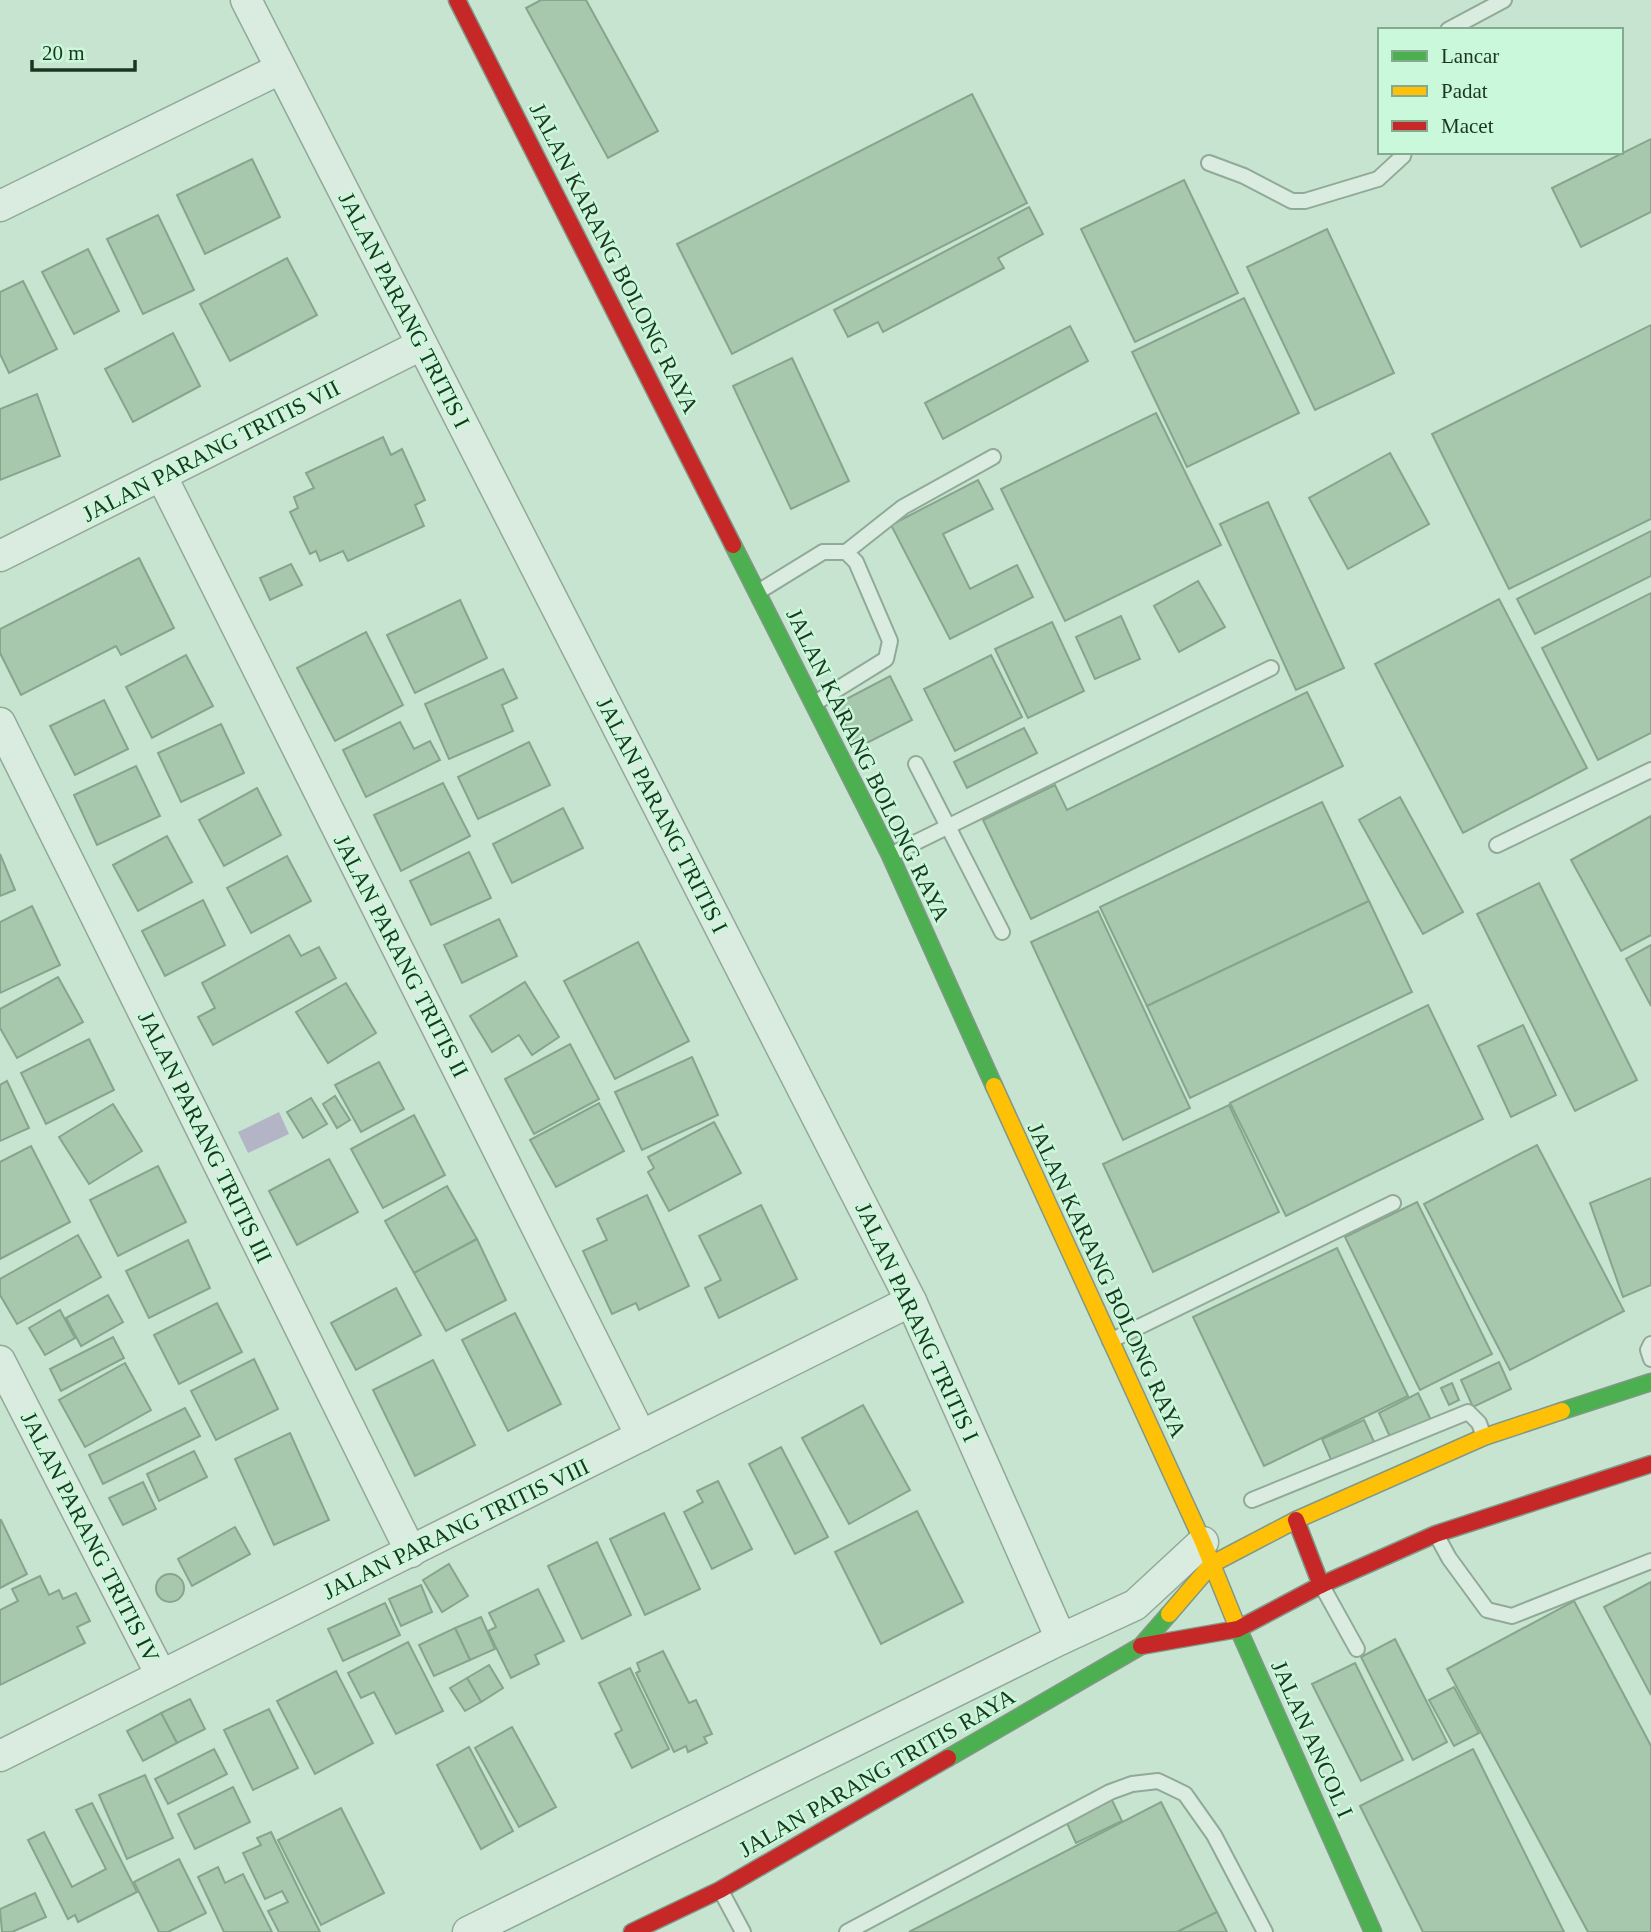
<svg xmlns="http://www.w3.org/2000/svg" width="1651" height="1932" font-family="'Times New Roman',serif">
  <rect width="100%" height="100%" fill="#c7e4d1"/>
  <path fill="#b3b4c6" d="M279,1112l10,22 -41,19 -10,-21z"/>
  <g fill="#a7c8ad" stroke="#87a48c" stroke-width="2">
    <path d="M541,0h45l72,131 -50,27 -82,-150z"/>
    <path d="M972,94l55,109 -295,151 -55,-110z"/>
    <path d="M1651,139v73l-70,35 -29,-59z"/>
    <path d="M252,159l28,58 -75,37 -28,-59z"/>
    <path d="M1184,180l54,113 -103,49 -54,-113z"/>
    <path d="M1029,207l14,27 -45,24 6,10 -121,64 -5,-10 -30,15 -14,-27z"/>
    <path d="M158,215l36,75 -51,24 -36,-75z"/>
    <path d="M1327,229l67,144 -79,37 -68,-143z"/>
    <path d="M88,249l31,62 -45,23 -32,-62z"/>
    <path d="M287,258l30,57 -87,46 -30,-57z"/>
    <path d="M23,281l34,68 -48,24 -9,-19v-62z"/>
    <path d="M1244,298l55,115 -112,54 -55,-115z"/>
    <path d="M1651,325v194l-142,70 -77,-155z"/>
    <path d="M1070,326l18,35 -145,78 -18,-36z"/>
    <path d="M173,333l27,53 -67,36 -28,-53z"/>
    <path d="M792,358l57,123 -58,28 -58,-123z"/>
    <path d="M37,394l23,62 -60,24v-71z"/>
    <path d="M1156,413l65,132 -156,76 -64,-132z"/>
    <path d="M383,437l8,18 11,-6 23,51 -10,5 9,21 -76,35 -5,-10 -23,10 -4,-10 -6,3 -20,-42 8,-4 -4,-11 20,-9 -8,-15z"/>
    <path d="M1390,453l39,71 -81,45 -39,-71z"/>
    <path d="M978,480l15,29 -50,25 27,55 47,-24 16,32 -83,42 -59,-114z"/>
    <path d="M1268,502l76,166 -48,22 -76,-166z"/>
    <path d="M1651,531v45l-116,58 -18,-35z"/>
    <path d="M139,558l35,70 -53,27 -5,-9 -95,49 -21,-42v-24z"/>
    <path d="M291,564l11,21 -32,15 -10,-22z"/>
    <path d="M1198,581l27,46 -46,25 -25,-46z"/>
    <path d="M1651,593v140l-53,27 -56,-112z"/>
    <path d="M1499,599l88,169 -124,65 -88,-169z"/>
    <path d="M460,600l27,58 -72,35 -28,-58z"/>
    <path d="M1121,616l19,43 -45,20 -19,-42z"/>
    <path d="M1052,622l32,69 -56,27 -33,-69z"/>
    <path d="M366,632l37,73 -68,36 -38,-73z"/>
    <path d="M186,655l27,51 -61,32 -26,-51z"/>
    <path d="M991,655l31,62 -67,34 -31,-62z"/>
    <path d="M503,669l14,29 -15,7 11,26 -64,28 -24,-55z"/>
    <path d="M890,676l22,44 -55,28 -22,-43z"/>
    <path d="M1307,692l36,74 -312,153 -48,-99 72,-35 12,25z"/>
    <path d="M104,700l24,49 -53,26 -25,-49z"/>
    <path d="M400,722l14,27 16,-8 10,19 -74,37 -23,-47z"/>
    <path d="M221,724l23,49 -63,29 -23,-49z"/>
    <path d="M1024,728l13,25 -70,35 -13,-26z"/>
    <path d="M529,742l21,43 -72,34 -20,-42z"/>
    <path d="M136,766l24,50 -63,29 -23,-50z"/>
    <path d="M443,783l27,53 -69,35 -27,-56z"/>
    <path d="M257,788l24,47 -57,31 -25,-46z"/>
    <path d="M1400,797l63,115 -40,22 -64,-114z"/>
    <path d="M1322,802l47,99 -222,105 -47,-99z"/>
    <path d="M563,808l20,40 -71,35 -19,-39z"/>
    <path d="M1651,816v119l-30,16 -50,-91z"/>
    <path d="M167,836l25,46 -54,29 -25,-46z"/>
    <path d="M469,852l22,46 -60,27 -21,-44z"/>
    <path d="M0,854l15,36 -15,6z"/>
    <path d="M287,856l24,45 -60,32 -24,-45z"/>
    <path d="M1539,883l98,197 -62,31 -98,-197z"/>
    <path d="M203,900l22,45 -60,31 -23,-45z"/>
    <path d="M1369,901l43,91 -222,106 -43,-92z"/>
    <path d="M32,906l28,59 -60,28v-71z"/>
    <path d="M1098,911l92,197 -67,32 -92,-198z"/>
    <path d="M499,919l18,37 -55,27 -18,-38z"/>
    <path d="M289,935l12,21 18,-9 17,31 -123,67 -15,-28 17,-9 -13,-25z"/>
    <path d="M638,942l51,99 -74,38 -51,-98z"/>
    <path d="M1651,945v61l-25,-47z"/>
    <path d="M58,977l25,45 -66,36 -17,-30v-19z"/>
    <path d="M525,982l34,55 -27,18 -13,-20 -27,17 -22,-36z"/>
    <path d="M346,983l30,50 -48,30 -32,-51z"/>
    <path d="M1428,1005l55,114 -197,97 -56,-113z"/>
    <path d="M1523,1025l33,70 -45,22 -33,-71z"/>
    <path d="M89,1039l25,51 -68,34 -25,-51z"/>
    <path d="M570,1044l29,55 -65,35 -29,-55z"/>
    <path d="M692,1057l26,58 -76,35 -27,-58z"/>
    <path d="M379,1062l25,47 -43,23 -26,-47z"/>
    <path d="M7,1081l22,47 -29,13v-56z"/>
    <path d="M335,1096l15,24 -13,8 -14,-24z"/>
    <path d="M311,1098l16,26 -24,14 -16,-26z"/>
    <path d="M599,1103l25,48 -68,36 -26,-47z"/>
    <path d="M113,1104l29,47 -53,33 -30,-47z"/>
    <path d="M1229,1105l50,107 -126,60 -50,-108z"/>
    <path d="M414,1115l31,60 -62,33 -32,-59z"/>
    <path d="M714,1122l27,51 -72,38 -21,-39 6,-4 -6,-11z"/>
    <path d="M1537,1145l87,166 -114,59 -86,-166z"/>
    <path d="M31,1146l39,76 -70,37v-97z"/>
    <path d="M329,1159l29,53 -61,33 -28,-54z"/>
    <path d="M158,1166l28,56 -68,34 -28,-56z"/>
    <path d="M1651,1178v107l-28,12 -33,-94z"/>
    <path d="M447,1186l30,53 -63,34 -29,-52z"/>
    <path d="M647,1195l42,91 -50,24 -3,-7 -24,11 -29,-63 24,-11 -10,-21z"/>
    <path d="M1417,1202l75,152 -72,36 -75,-153z"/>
    <path d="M761,1205l36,74 -78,39 -14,-30 16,-8 -22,-44z"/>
    <path d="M78,1235l23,42 -84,47 -17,-29v-16z"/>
    <path d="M477,1239l29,61 -60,31 -32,-58z"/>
    <path d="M188,1240l22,48 -61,30 -23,-47z"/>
    <path d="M1337,1248l71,148 -144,70 -71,-149z"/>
    <path d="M396,1288l25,47 -65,35 -25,-47z"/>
    <path d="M108,1295l15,27 -42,24 -15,-28z"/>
    <path d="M217,1303l25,49 -63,32 -25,-49z"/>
    <path d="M60,1310l15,28 -30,17 -16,-27z"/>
    <path d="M515,1313l46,91 -53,27 -46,-91z"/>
    <path d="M113,1337l11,21 -63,33 -11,-22z"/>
    <path d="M254,1359l24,50 -62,31 -25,-49z"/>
    <path d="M433,1360l42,85 -60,31 -42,-86z"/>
    <path d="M1499,1362l12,27 -38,18 -12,-27z"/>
    <path d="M125,1363l26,47 -66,37 -26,-47z"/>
    <path d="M1452,1383l7,17 -10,5 -8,-17z"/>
    <path d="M1418,1393l13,27 -40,19 -12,-26z"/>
    <path d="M863,1405l47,85 -61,34 -47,-86z"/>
    <path d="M185,1408l15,28 -97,48 -14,-29z"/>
    <path d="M1364,1420l11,24 -43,18 -10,-23z"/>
    <path d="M290,1433l39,87 -55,25 -39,-86z"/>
    <path d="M781,1447l47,90 -33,17 -46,-90z"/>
    <path d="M194,1451l13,26 -48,24 -12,-27z"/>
    <path d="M718,1481l34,68 -40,20 -28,-57 19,-10 -6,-11z"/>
    <path d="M143,1482l13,27 -33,16 -14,-27z"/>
    <path d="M917,1511l46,91 -82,42 -46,-92z"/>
    <path d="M664,1513l36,76 -55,26 -35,-76z"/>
    <path d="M1,1520l26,54 -27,14v-67z"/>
    <path d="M235,1527l15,27 -58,32 -14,-27z"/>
    <path d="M597,1542l34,73 -49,24 -34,-73z"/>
    <path d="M449,1564l19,32 -26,16 -19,-32z"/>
    <circle cx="170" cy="1588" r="14"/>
    <path d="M40,1576l9,19 10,-5 4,9 13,-6 14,28 -13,6 8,16 -85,42v-75l18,-9 -6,-12z"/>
    <path d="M1651,1582v113l-47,-88z"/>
    <path d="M421,1585l11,27 -31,14 -12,-27z"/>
    <path d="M538,1589l26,52 -29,14 4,9 -28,14 -23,-47 8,-4 -7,-14z"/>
    <path d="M1574,1601l77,145v186h-63l-141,-263z"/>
    <path d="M385,1603l15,32 -57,26 -15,-32z"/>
    <path d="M481,1617l14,32 -25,11 -15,-32z"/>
    <path d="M455,1628l15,32 -36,16 -15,-31z"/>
    <path d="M1395,1639l52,103 -34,18 -52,-103z"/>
    <path d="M408,1642l35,69 -47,23 -22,-42 -13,6 -13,-25z"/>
    <path d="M663,1651l26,52 7,-3 16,34 -8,3 3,6 -19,9 -2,-6 -12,6 -38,-79 4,-2 -3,-8z"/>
    <path d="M1355,1663l48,97 -42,21 -49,-97z"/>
    <path d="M489,1665l14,23 -22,14 -14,-24z"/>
    <path d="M630,1668l39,81 -37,19 -17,-34 7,-4 -23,-47z"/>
    <path d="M336,1671l37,72 -58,31 -38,-73z"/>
    <path d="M467,1678l14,24 -16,9 -15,-23z"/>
    <path d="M1454,1687l25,46 -25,13 -25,-46z"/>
    <path d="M190,1699l15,30 -28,14 -16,-30z"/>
    <path d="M269,1709l29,59 -45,22 -29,-60z"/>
    <path d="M161,1713l16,30 -34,18 -16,-30z"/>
    <path d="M512,1727l44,80 -37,20 -44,-79z"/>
    <path d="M469,1747l44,84 -32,18 -44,-84z"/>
    <path d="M214,1749l13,25 -59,30 -13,-25z"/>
    <path d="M1473,1749l91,183h-141l-63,-126z"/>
    <path d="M145,1775l28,63 -46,21 -28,-64z"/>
    <path d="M233,1787l17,35 -55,27 -17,-35z"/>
    <path d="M1110,1796l12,25 -46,22 -11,-24z"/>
    <path d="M1161,1802l56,110 -40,20h-268z"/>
    <path d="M92,1803l45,89 -59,30 -3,-7 -7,4 -40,-79 16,-8 28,55 34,-18 -30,-59z"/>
    <path d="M341,1808l43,85 -63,32 -43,-85z"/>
    <path d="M271,1832l31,64 18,36h-41l-11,-21 20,-9 -6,-11 -17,8 -22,-46 18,-8 -4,-7z"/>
    <path d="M179,1859l27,54 -38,19h-9l-25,-50z"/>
    <path d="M218,1867l7,16 18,-9 29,58h-48l-26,-55z"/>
    <path d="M35,1893l11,24 -34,15h-10l-2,-23z"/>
    <path d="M1217,1912l10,20h-50z"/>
  </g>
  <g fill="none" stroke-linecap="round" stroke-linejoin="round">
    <g stroke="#91a997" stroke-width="18">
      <g id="lane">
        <path d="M1448,30l56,-30"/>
        <path d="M1209,163l35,13 48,25h13l73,-22 25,-23 1,-4"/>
        <path d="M758,592l65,-40h23l57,-45 90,-50"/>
        <path d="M815,703l71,-44 4,-18 -34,-79 -10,-10"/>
        <path d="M916,764l86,168"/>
        <path d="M1497,845l154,-75"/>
        <path d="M892,854l379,-186"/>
        <path d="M1110,1341l283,-138"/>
        <path d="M1651,1344l-3,6 3,9"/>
        <path d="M1252,1500l216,-88 11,11 5,14"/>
        <path d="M1437,1536l12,22 38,52 25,6 139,-55"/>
        <path d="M1322,1586l35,63"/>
        <path d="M721,1891l22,41"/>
        <path d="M847,1932l263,-140 22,-8 26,-3 27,13 29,41 51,97"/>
      </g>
    </g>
    <g stroke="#91a997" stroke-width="33">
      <g id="street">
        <path d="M246,0l665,1301 150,338"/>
        <path d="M0,206l280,-137"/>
        <path d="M161,475l480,961"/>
        <path d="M0,556l421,-211"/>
        <path d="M0,723l411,829"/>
        <path d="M0,1361l161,314"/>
        <path d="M0,1756l911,-455"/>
        <path d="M468,1932l593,-293 74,-34 68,-63"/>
      </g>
    </g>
    <g stroke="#819887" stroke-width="19">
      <g id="fast">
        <path d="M733,545l157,310 104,231"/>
        <path d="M1562,1411l89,-29"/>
        <path d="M1237,1626l136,306"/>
        <path d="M948,1758l193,-112 28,-32"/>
      </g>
    </g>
    <g stroke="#819887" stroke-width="19">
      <g id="slow">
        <path d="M994,1086l209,456 34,84"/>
        <path d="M1169,1614l43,-50 84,-44 188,-83 78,-26"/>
      </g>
    </g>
    <g stroke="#819887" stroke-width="19">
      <g id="jam">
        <path d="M457,0l276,545"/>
        <path d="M1296,1520l25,65"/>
        <path d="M1141,1646l97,-17 83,-44 115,-51 215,-70"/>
        <path d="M632,1932l88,-42 228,-132"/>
      </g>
    </g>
    <use href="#lane" stroke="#daece0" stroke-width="14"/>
    <use href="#street" stroke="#daece0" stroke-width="30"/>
    <use href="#fast" stroke="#4caf50" stroke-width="16"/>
    <use href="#slow" stroke="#ffc107" stroke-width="16"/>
    <use href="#jam" stroke="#c62828" stroke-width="16"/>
  </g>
  <g text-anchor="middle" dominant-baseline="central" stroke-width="5" stroke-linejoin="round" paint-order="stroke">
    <g font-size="23" fill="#1a371d" stroke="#caf8db">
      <text transform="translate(614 258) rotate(63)">JALAN KARANG BOLONG RAYA</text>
      <text transform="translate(404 310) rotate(63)">JALAN PARANG TRITIS I</text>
      <text transform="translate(211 451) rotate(-27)">JALAN PARANG TRITIS VII</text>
      <text transform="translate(868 765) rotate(64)">JALAN KARANG BOLONG RAYA</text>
      <text transform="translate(662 815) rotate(63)">JALAN PARANG TRITIS I</text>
      <text transform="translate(401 956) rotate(63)">JALAN PARANG TRITIS II</text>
      <text transform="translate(205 1137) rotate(64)">JALAN PARANG TRITIS III</text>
      <text transform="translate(1107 1280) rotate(65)">JALAN KARANG BOLONG RAYA</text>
      <text transform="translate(917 1322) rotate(65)">JALAN PARANG TRITIS I</text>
      <text transform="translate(456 1529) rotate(-26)">JALAN PARANG TRITIS VIII</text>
      <text transform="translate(90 1537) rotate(63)">JALAN PARANG TRITIS IV</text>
      <text transform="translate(1312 1739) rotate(66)">JALAN ANCOL I</text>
      <text transform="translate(877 1773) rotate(-30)">JALAN PARANG TRITIS RAYA</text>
    </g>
  </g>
  <rect x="1378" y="28" width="245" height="126" fill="#caf8db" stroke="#84ab8f" stroke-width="2"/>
  <rect x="1392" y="51" width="35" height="10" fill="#4caf50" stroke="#84ab8f" stroke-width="2"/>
  <text x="1441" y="63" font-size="21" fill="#1a371d">Lancar</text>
  <rect x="1392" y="86" width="35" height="10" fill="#ffc107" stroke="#84ab8f" stroke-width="2"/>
  <text x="1441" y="98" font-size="21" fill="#1a371d">Padat</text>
  <rect x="1392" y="121" width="35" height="10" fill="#c62828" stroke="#84ab8f" stroke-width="2"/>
  <text x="1441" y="133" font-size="21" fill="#1a371d">Macet</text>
  <path d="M32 60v10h103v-10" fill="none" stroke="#1a371d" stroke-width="3.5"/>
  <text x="42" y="60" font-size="21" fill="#1a371d" stroke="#caf8db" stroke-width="5" paint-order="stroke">20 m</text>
</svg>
